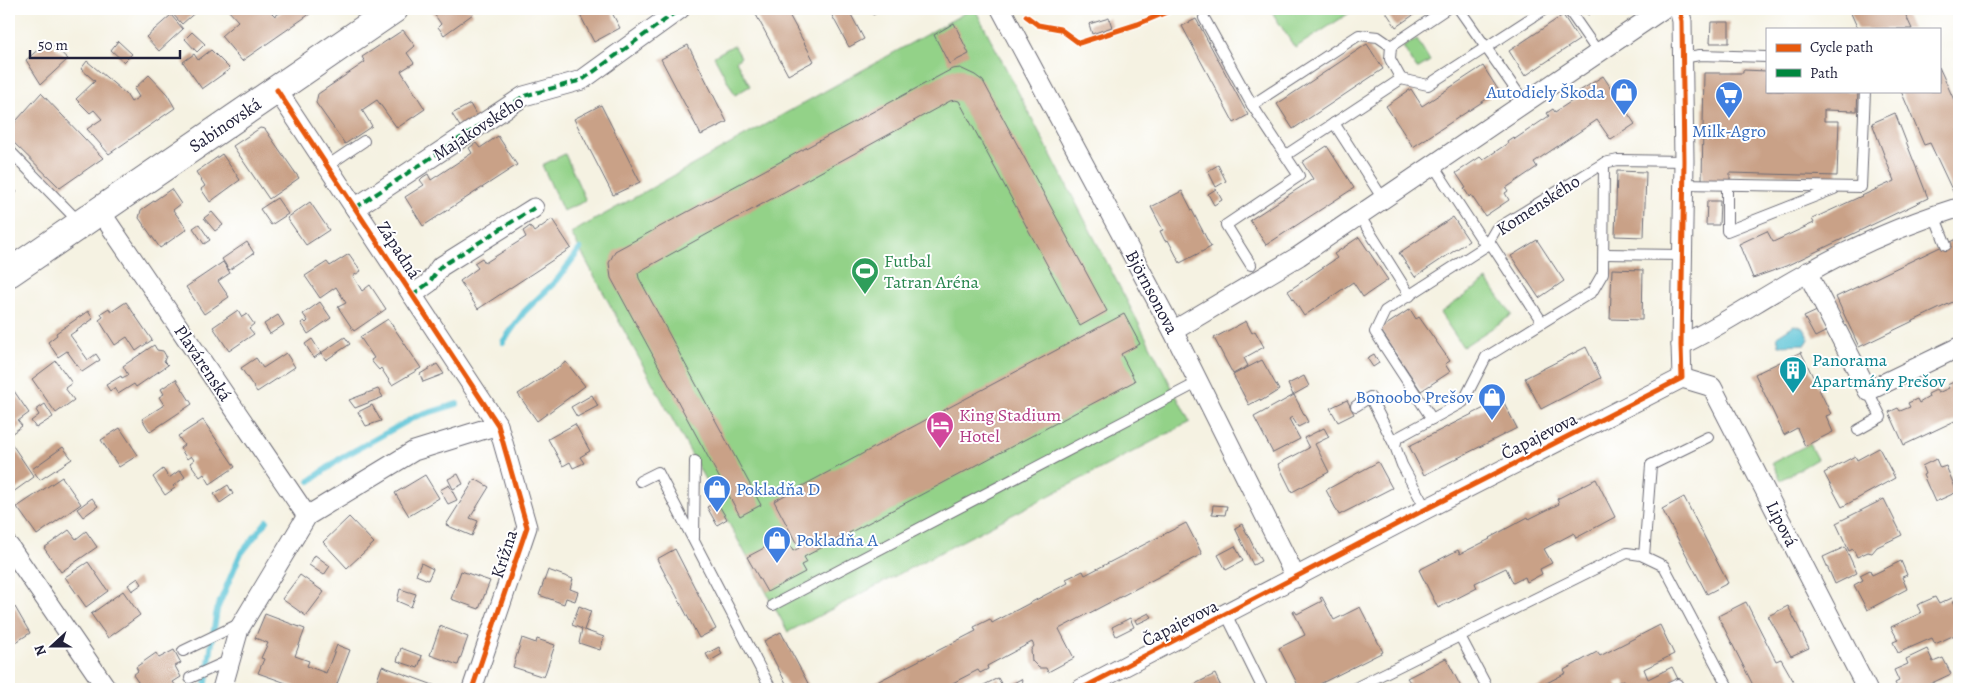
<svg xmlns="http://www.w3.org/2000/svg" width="1968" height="698" font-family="Alegreya,serif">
  <rect width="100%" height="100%" fill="#fff"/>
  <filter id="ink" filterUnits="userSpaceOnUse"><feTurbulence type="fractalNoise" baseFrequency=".02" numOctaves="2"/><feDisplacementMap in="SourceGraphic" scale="10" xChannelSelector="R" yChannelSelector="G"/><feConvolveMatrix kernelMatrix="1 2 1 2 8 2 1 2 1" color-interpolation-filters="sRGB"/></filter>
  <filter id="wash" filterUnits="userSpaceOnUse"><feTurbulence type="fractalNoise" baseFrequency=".0096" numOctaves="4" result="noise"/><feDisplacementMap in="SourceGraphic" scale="20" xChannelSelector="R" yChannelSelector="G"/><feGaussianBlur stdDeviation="1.12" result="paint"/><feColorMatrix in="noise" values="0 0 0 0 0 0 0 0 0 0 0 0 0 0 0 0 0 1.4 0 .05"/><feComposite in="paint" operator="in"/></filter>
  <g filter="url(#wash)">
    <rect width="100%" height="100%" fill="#f5f2e2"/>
    <g fill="#93d288" stroke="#5a7a62">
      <path d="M972,9h3l215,413 -402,210 -217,-399z"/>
      <path d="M1270,9h79l2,3 -56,36z"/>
      <path d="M1417,39l13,22 -13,8 -14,-22z"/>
      <path d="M734,45l7,12 -5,4 14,25 -15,9 -21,-39z"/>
      <path d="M565,154l21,47 -23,10 -21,-46z"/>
      <path d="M1487,280l25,35 -49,32 -23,-34z"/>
      <path d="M1809,444l8,15 -36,21 -9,-17z"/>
    </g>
    <path fill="#59c2d5" stroke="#3e7288" d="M1794,325c8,1 13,5 15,14l-3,5 -27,1 -2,-9z"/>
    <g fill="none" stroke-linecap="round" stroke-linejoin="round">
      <g stroke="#59c2d5" stroke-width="6">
        <path d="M503,342l21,-30 34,-33 22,-30"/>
        <path d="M310,481l31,-23 74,-41 42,-13"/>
        <path d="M205,689l12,-80 23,-54 27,-34"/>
      </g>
    </g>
    <g id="blocks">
      <g fill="#c9a187">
        <path d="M168,9h31l-17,15z"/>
        <path d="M227,9h41l7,7 11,-7h31l-75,52 -21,-25 17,-15z"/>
        <path d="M435,9h35l3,5 -29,21 -6,-8 3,-3 -9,-13z"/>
        <path d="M577,9h33l10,19 -26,14z"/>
        <path d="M753,9h33l28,52 -26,14z"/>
        <path d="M831,9h17l16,30 -15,8 -20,-37z"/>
        <path d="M870,9h15l-12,6z"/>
        <path d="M1384,9h38l-26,18z"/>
        <path d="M1584,9h14l-10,6z"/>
        <path d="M1849,9h54l9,20h-54z"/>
        <path d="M171,15l12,14 -24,22 -13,-14z"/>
        <path d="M1563,15l16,25 -54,36 -16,-25z"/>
        <path d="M1109,18l3,9 -20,7 -3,-10z"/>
        <path d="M1196,19l52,96 -14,8 -52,-97z"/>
        <path d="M1711,22h18v21h-19z"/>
        <path d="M954,23l15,31 -20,10 -15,-29z"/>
        <path d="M403,30l12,16 -8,7 7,10 -13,8 24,38 -28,19 -20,-28 -15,10 10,16 -27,18 -29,-41 2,-9 47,-32 -3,-5z"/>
        <path d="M192,32l13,12 -8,8 -12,-13z"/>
        <path d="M48,41l20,18 -27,25 -15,-24z"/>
        <path d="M118,41l14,13 -8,8 -13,-12z"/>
        <path d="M1367,44l16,25 -90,60 -16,-25z"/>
        <path d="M688,45l39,77 -26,13 -40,-76z"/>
        <path d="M211,50l19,19 -28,20 -19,-27 11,-8 4,6z"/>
        <path d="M87,61l39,33 5,8 8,-5 -5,-8 15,-14 18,19 8,14 -66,46 -22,-25 15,-10 -8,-9 -4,3 -14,-14 19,-18 -14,-12z"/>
        <path d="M1483,66l16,25 -86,56 -27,-41 25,-17 11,17z"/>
        <path d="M1939,67l20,44v18l-2,1 2,5v59l-4,2 -25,-53 -6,2 -23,-54h38z"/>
        <path d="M960,68l15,7 8,6 124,230 -27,15 -121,-225 -4,-1 -5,1 -308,169 -4,3 1,5 122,227 -21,11 -129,-238 -2,-15 6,-12 337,-182z"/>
        <path d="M1743,70l24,1v20h91l-1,20 -33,-1v11h15l-2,55 -107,-3v8l-28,-1 2,-107h39z"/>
        <path d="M1603,76l14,21 4,-2 3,6 -3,2 14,21 -24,16 -14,-20 -63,42 3,5 -31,21 2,3 -3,2 4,7 -24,16 -14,-21 -2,2 -2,-4 -3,-4 2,-1 -10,-15 24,-16 3,3 25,-17 -1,-2 6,-4 2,2 34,-23 -2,-3 6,-4 2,3 26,-17 -3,-3z"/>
        <path d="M41,93l62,65 -43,30 -51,-50v-9z"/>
        <path d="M470,104l8,14 -17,10 -9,-14z"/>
        <path d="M601,105l39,77 -27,13 -39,-76z"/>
        <path d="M1895,113l33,85 -142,68 -33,12 -14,-34 28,-13 6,11 41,-19 -2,-4 82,-38 -22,-58z"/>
        <path d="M260,128l5,1 34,49 -30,21 -36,-53z"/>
        <path d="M498,136l19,29 -94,61 -18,-29 19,-12 -4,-5 3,-3 5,-3 3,6 41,-27 -3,-5 7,-5 4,5z"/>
        <path d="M1327,146l27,42 -88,57 -16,-25 63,-41 -11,-17z"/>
        <path d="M222,154l18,26 -30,22 -9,-13 4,-3 -9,-14z"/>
        <path d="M9,162l5,6 -5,5z"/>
        <path d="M1218,165l8,16 -10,6 -8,-16z"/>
        <path d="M1617,171l29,1 -2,65 -29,-1z"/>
        <path d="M9,183l8,9 -8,8z"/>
        <path d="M171,189l10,15 -8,6 14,19 -27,19 -21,-30 2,-8z"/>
        <path d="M1216,189l6,11 -8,5 -6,-11z"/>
        <path d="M1182,191l29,56 -31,16 -12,-23 -3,1 -5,-10 3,-1 -12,-23z"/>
        <path d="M277,198l11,16 -17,11 -11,-16z"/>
        <path d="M1707,201h13l-1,24h-13z"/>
        <path d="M310,202l19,28 -23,15 -19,-27z"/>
        <path d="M212,212l11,13 -8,6 -11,-13z"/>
        <path d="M1453,217l16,24 -54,36 -16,-24z"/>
        <path d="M552,219l19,29 -93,61 -18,-28 18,-13 -4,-5 8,-5 3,5 41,-26 -3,-6 3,-2 4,-3 4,6z"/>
        <path d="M199,224l11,16 -6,4 -11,-16z"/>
        <path d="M1359,237l29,43 -25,17 -10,-15 -49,34 -16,-25 49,-33 -3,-4z"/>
        <path d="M1959,238v61l-100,48 -23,-50z"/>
        <path d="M1537,240l27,41 -25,17 -28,-42z"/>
        <path d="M247,242l7,11 -25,17 -7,-11z"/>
        <path d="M349,254l12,17 -8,5 9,15 8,-6 16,24 -32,22 -16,-24 8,-4 -10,-16 -16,11 -15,-22 22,-14 3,4z"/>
        <path d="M223,262l7,11 -12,8 11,16 -25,17 -18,-27z"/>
        <path d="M1612,269l31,1 -1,50 -32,-1z"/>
        <path d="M126,302l26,38 -16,11 -9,-14 -12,8 -16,-25 4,-3 -2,-4 8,-5 2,4z"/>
        <path d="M320,302l11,16 -23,16 -7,-11 3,-2 2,2 2,-2 -5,-7z"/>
        <path d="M1410,309l6,10 3,-2 31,44 -5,3 5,8 -29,19 -41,-62z"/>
        <path d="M238,310l4,7 5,-3 7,10 -5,4 5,6 -25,17 -16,-24z"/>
        <path d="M1819,310l10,20 -14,7 -11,-20z"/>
        <path d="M88,311l5,8 -23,16 18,25 8,-6 4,6 -18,12 -15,-21 -9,6 -10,-15 9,-7 -1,-2z"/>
        <path d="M1124,314l16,30 -19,10 14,27 -331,176 3,5 -6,3 4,7 -38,20 -20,-35 38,-20 8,14 6,-3 -25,-47z"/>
        <path d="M278,315l6,10 -14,9 -6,-10z"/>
        <path d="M388,319l33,49 -29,17 -11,-17 -2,2 -6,-7 -2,-3 3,-2 -14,-21z"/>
        <path d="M1246,321l6,12 3,-2 9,16 -20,11 4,8 -15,8 -19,-36z"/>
        <path d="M345,337l5,7 -24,16 -5,-7z"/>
        <path d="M312,339l9,14 -7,5 -9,-14z"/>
        <path d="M154,345l3,5 6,1 3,5 -2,5 4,4 -32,22 -2,-3 -16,10 -4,-6 -4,3 -4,-6 15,-9 1,2 6,-3 -5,-9z"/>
        <path d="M1586,347l15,31 -60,31 -16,-31z"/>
        <path d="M1801,352l30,62 -5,2 7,16 -28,14 -8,-18 -13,7 -29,-61z"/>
        <path d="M286,353l9,14 -38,25 -16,-24 15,-10 7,10z"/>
        <path d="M1374,354l5,9 -6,4 -6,-9z"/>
        <path d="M1262,360l17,30 -18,11 -1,-2 -11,6 -16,-30z"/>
        <path d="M56,361l16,22 -7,5 9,12 -18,13 -24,-34z"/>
        <path d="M566,362l19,24 -48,35 -19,-27z"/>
        <path d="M437,364l7,10 -21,8 -3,-8z"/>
        <path d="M1304,376l5,10 -16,9 -5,-11z"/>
        <path d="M176,379l16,25 -42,28 -8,-13 22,-14 -5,-8 5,-3 -3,-5z"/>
        <path d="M1956,381l1,3 2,-1v36l-55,26 -15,-33 9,-4 2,3 10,-4 -2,-4 9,-4 2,4 10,-6 -1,-3 8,-4 2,3 11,-5 -2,-3z"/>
        <path d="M378,389l5,8 -28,11 -6,-8z"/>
        <path d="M14,391l15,22 -11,8 4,5 -11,8 -2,-3v-36z"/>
        <path d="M592,395l6,11 -21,11 -6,-10z"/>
        <path d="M1294,395l14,27 -10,5 -6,-10 -3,2 11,20 -27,14 -19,-36z"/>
        <path d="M1502,399l15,29 -93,47 -15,-29z"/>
        <path d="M1347,400l7,14 -16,8 -8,-14z"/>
        <path d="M45,404l8,13 -17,11 -5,-7 8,-6 -3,-5z"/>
        <path d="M372,405l9,16 -15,5 -8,-14z"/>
        <path d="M203,420l32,47 -25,17 -6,-10 -4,3 -10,-14 4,-3 -3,-4 -4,3 -7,-11 4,-3 -6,-9z"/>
        <path d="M575,424l15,27 -10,6 4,6 -11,5 -3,-6 -7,4 -15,-27z"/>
        <path d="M120,428l18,27 -19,12 -18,-27z"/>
        <path d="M1324,428l5,9 -14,7 14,28 -37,20 -14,-28 31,-16 -5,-10z"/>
        <path d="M9,440l25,37 -25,18z"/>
        <path d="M63,447l9,12 -32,21 -8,-11z"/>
        <path d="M1879,448l16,30 -53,29 -18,-34 31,-17 2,4z"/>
        <path d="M1936,459l4,9 6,-2 11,26 -22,10 -12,-27 2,-1 -3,-8z"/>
        <path d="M1378,462l14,26 -53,27 -13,-25z"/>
        <path d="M163,469l6,9 11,-8 5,7 -12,9 2,2 -10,7 -12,-18z"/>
        <path d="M458,474l5,10 -10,5 -5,-10z"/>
        <path d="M425,475l14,23 -30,18 -14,-23z"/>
        <path d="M62,477l19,27 -44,31 -20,-28z"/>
        <path d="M475,479l14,8 -19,31 8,3 -6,15 -26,-11z"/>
        <path d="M1596,479l19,38 -39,21 -2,-5 -30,16 8,14 -12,6 2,5 -15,8 -2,-5 -12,6 -7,-15 -31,15 2,5 -39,20 -19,-38 39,-20 2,4 30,-15 -1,-1 39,-21 1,2 30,-15 -2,-5z"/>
        <path d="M228,485l5,9 -13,9 -6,-9z"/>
        <path d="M449,485l8,15 -9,4 -8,-14z"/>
        <path d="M1684,497l44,86 -21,11 -45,-85z"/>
        <path d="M92,498l6,8 -15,11 -6,-8z"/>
        <path d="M1884,499l18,36 -25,12 -5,6 -4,-1 -11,5 -4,-8 -4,2 -13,-28z"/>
        <path d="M717,502l10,17 -10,6 -10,-18z"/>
        <path d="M1213,505l14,1 -2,9 -13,-1z"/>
        <path d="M349,517l25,26 -27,25 -24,-26z"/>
        <path d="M1186,523l16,31 -143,75 15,29 -26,14 -2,-4h-7l-7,-7 -1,-11 3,-4 -2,-4 -45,24 1,3 -8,4 -2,-3 -37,19h-63l-3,-6 101,-52 -2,-4 16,-8 2,4 76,-40 -2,-4 17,-8 2,4z"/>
        <path d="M1242,524l19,37 -8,4 -18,-37z"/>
        <path d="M69,530l7,9 10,-8 11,16 -36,25 -17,-24z"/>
        <path d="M1235,546l8,15 -17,9 -8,-15z"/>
        <path d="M1845,547l12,26 -22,11 -12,-27z"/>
        <path d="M675,549l41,80 -17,9 -42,-79z"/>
        <path d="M315,555l15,11 -6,9 -15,-10z"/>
        <path d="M1901,561l6,14 -5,2 5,12 -40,21 -13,-25 9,-5 -3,-5 10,-5 2,5z"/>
        <path d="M88,562l20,29 -22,16 -21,-30z"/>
        <path d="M421,563l12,6 -5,11 -12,-5z"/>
        <path d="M548,570l25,9 -3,10 8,3 -3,9 -9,-3 -2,6 -25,-9z"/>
        <path d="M461,571l29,10 -11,28 -28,-10z"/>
        <path d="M300,575l24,17 -18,24 -24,-17z"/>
        <path d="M138,578l4,6 -10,7 -4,-6z"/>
        <path d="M400,589l16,5 -5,13 -14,-6z"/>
        <path d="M123,591l17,24 -32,23 -17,-24z"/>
        <path d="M1322,597l12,23 26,-13 23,45 -73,37h-10l-21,-41 26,-13 -12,-24h2l2,3 25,-13 -2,-3z"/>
        <path d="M1935,597l4,7 13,-6 7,16v19l-24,11 -3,-6 -34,15 -5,-11 5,-2 -7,-13 30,-14 -4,-8z"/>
        <path d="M1746,602l30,59 5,-2 17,30h-43l-37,-73z"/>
        <path d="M579,606l12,5 -7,19 20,7 -4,13 -21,-7 3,-14 -10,-4z"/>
        <path d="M1788,606l21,42 -18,8 -23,-40z"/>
        <path d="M15,607l15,26 -20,13 3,6 -4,3v-44z"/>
        <path d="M1149,613l3,4 -15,7 -2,-4z"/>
        <path d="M265,614l40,15 -10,27 14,5 -2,5 19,7 11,-28 13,5 -15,39h-32l-45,-16 6,-14 -3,-1 7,-15 -13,-5z"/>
        <path d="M1130,618l4,9 -18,9 -4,-9z"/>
        <path d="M1660,625l14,29 -30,15 4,10 24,-12 6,12 -18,10h-9l-2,-3 -7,3h-14l-4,-9 -8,3 3,6h-84l31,-16 -2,-3 33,-18 3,4z"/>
        <path d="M440,626l28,11 -10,28 -28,-10z"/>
        <path d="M781,632l4,8 26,49h-22l-25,-48z"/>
        <path d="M522,638l14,5 1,-4 18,6 -11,32 -31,-10z"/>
        <path d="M719,647l3,7 -12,7 -4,-7z"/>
        <path d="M401,648l21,8 -4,12 -21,-7z"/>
        <path d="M1927,649l6,13 10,-4 8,16 -32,15h-21l-3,-6 4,-2 -5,-11 14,-6 -2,-5z"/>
        <path d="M174,650l7,13 -6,3 6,11 -8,5 5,7h-35l-10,-14 5,-4 -2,-4 20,-14 3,5z"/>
        <path d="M1446,658l16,31h-66l14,-7 -3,-4z"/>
        <path d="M382,666l62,23h-70z"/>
        <path d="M1215,674l7,15h-37z"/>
        <path d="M998,678l6,11h-28z"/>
        <path d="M1021,679l2,4 -13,6 -2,-3z"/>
      </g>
    </g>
  </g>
  <g filter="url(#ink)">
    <use href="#blocks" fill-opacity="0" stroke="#6c6b75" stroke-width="1"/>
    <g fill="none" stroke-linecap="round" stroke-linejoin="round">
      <g stroke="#6c6b75" stroke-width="12">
        <g id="lane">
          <path d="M1459,9l66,94"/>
          <path d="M1568,9l30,43"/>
          <path d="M1204,18l48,87 47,71 -73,49 25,40"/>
          <path d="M1391,46l-1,13 11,20"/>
          <path d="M1682,58l18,-3 67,2"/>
          <path d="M1252,105l107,-70 19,2 13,9 55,-37"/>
          <path d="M1334,123l49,76"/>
          <path d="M9,150l71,73"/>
          <path d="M1286,155l115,-76 27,6 117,-76"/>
          <path d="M1433,165l53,81"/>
          <path d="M327,166l37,-25"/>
          <path d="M1683,184l178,3 4,-96"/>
          <path d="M1727,185v46l107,-42"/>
          <path d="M1359,215l51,81"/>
          <path d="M1934,215l12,30"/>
          <path d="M1489,241l53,81"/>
          <path d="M1604,254l78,1"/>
          <path d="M1356,406l14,-9 25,49"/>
          <path d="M1432,419l-57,-87 10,-21 101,-65 10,-17 108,-66 14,-3 66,1"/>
          <path d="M1858,430l23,-13 -13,-26"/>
          <path d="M640,481l18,-9 113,217"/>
          <path d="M1426,509l-24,-44 -7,-19 2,-8 66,-36 23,-45 106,-65 11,-19 1,-110"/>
          <path d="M694,538l1,-77"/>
          <path d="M1644,556l7,-91 57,-28"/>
          <path d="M773,605l426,-223"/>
          <path d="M1226,614l37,75"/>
          <path d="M1460,636l28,53"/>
          <path d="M183,651l58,-28"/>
          <path d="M190,678l40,-18"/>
          <path d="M1353,689l274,-136 14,2 23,11 65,123"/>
          <path d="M1668,689l10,-5"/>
        </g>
      </g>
      <g stroke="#6c6b75" stroke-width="21">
        <g id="street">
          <path d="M1001,9l172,322 123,247"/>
          <path d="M277,90l221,335 29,102 -55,162"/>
          <path d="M355,208l169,-112 58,-16 98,-71"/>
          <path d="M100,211l207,305"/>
          <path d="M1807,272l61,119 91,-44"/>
          <path d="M412,295l17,-12 11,-16 94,-59"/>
          <path d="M1173,331l126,-75 364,-247"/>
          <path d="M1681,345c44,-21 83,-49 126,-72 46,-26 96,-48 147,-64"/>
          <path d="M1682,378l30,9 155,302"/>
          <path d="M9,546l98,143"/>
          <path d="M222,689l17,-60 68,-113 107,-65 84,-26"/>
          <path d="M1081,689l345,-180 256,-131 -1,-33 3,-184 -2,-140 -3,-12"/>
        </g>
      </g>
      <g stroke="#6c6b75" stroke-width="30">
        <path id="primary" d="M9,273l385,-264"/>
      </g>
      <use href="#lane" stroke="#fff" stroke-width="10"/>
      <use href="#street" stroke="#fff" stroke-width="19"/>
      <use href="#primary" stroke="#fff" stroke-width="28"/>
      <g stroke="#00873e" stroke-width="4" stroke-dasharray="8 4" stroke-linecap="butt">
        <path d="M355,208l169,-112 58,-16 98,-71"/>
        <path d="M412,295l17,-12 11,-16 94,-59"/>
      </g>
      <g stroke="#fff" stroke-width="8">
        <g id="cycleway">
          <path d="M1026,16l12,9 22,4 19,14 59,-19 36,-15"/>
          <path d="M277,90l221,335 29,102 -55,162"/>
          <path d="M1081,689l345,-180 256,-131 -1,-33 3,-184 -2,-140 -3,-12"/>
        </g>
      </g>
      <use href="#cycleway" stroke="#e8590c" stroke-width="5"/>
    </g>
  </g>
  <defs>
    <g id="shop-pin" transform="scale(1.4375)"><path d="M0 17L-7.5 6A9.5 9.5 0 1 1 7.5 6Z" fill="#3f7fe0" stroke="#fff"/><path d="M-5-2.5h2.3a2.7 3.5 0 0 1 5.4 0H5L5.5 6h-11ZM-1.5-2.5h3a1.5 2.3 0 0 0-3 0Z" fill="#fff"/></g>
    <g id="supermarket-pin" transform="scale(1.4375)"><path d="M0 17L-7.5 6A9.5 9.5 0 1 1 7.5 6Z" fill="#3f7fe0" stroke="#fff"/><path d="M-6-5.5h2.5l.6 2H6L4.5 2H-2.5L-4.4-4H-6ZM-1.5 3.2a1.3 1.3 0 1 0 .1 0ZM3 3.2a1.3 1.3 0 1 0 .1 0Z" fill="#fff"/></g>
    <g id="stadium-pin" transform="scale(1.4375)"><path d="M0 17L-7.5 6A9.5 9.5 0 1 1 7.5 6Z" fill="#2e9e5b" stroke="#fff"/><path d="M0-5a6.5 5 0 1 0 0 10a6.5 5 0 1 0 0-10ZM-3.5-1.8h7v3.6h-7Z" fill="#fff"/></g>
    <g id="building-pin" transform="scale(1.4375)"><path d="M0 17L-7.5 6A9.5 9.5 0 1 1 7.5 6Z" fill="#0f9aa8" stroke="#fff"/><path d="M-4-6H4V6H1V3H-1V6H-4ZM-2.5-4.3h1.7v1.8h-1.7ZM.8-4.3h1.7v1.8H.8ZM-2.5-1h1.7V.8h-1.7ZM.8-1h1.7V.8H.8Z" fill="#fff"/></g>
    <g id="hotel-pin" transform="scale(1.4375)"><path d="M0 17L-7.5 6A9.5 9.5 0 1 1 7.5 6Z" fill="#d1479c" stroke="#fff"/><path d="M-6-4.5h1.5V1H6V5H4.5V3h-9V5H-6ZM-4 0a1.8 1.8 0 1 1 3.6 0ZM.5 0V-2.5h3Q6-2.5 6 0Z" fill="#fff"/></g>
  </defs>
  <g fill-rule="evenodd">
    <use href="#shop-pin" x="1624" y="92"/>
    <use href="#supermarket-pin" x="1729" y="95"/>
    <use href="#stadium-pin" x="865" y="271"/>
    <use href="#building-pin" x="1793" y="370"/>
    <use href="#shop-pin" x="1492" y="397"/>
    <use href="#hotel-pin" x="940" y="425"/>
    <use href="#shop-pin" x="717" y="489"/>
    <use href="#shop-pin" x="777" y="540"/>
  </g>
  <g text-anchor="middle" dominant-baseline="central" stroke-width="4" stroke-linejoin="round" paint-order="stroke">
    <g font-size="18" fill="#366cbe" stroke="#fff" text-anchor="end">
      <text x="1605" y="92">Autodiely Škoda</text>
      <text x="1729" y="131" text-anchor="middle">Milk-Agro</text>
      <text x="1473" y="397">Bonoobo Prešov</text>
      <text x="736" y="489" text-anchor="start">Pokladňa D</text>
      <text x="796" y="540" text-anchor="start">Pokladňa A</text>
    </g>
    <g font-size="18" fill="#22223b" stroke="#fff">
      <text transform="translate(225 125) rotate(-34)">Sabinovská</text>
      <text transform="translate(478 128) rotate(-33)">Majakovského</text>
      <text transform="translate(1538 205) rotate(-33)">Komenského</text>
      <text transform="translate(399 250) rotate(57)">Západná</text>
      <text transform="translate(1152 292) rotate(62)">Björnsonova</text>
      <text transform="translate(203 363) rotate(56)">Plavárenská</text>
      <text transform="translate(1539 436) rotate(-27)">Čapajevova</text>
      <text transform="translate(1782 524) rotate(63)">Lipová</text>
      <text transform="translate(504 554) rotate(-72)">Krížna</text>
      <text transform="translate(1180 623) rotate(-27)">Čapajevova</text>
    </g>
    <g font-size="18" fill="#27864d" stroke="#fff" text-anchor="start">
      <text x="884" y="261">Futbal<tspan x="884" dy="21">Tatran Aréna</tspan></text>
    </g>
    <g font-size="18" fill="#0d838f" stroke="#fff" text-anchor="start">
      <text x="1812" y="360">Panorama<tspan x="1812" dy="21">Apartmány Prešov</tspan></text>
    </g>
    <g font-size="18" fill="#b23c85" stroke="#fff" text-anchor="start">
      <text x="959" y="415">King Stadium<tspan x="959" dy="21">Hotel</tspan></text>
    </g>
  </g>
  <rect width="1968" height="698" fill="none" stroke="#fff" stroke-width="30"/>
  <rect x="1766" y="28" width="175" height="65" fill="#ffffff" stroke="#a7a7b1"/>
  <rect x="1776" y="44" width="25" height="8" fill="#e8590c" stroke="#a7a7b1"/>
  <text x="1810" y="52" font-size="15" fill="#22223b">Cycle path</text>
  <rect x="1776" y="69" width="25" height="8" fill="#00873e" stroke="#a7a7b1"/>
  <text x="1810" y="78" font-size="15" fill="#22223b">Path</text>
  <g transform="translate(52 646) rotate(249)" stroke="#ffffff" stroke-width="4" paint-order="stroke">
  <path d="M0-4L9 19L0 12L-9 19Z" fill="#22223b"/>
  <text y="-8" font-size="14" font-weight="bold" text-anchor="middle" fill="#22223b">N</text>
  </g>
  <path d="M30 50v8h150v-8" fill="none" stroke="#22223b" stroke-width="2.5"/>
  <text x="38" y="50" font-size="15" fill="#22223b" stroke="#ffffff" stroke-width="4" paint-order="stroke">50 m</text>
</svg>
